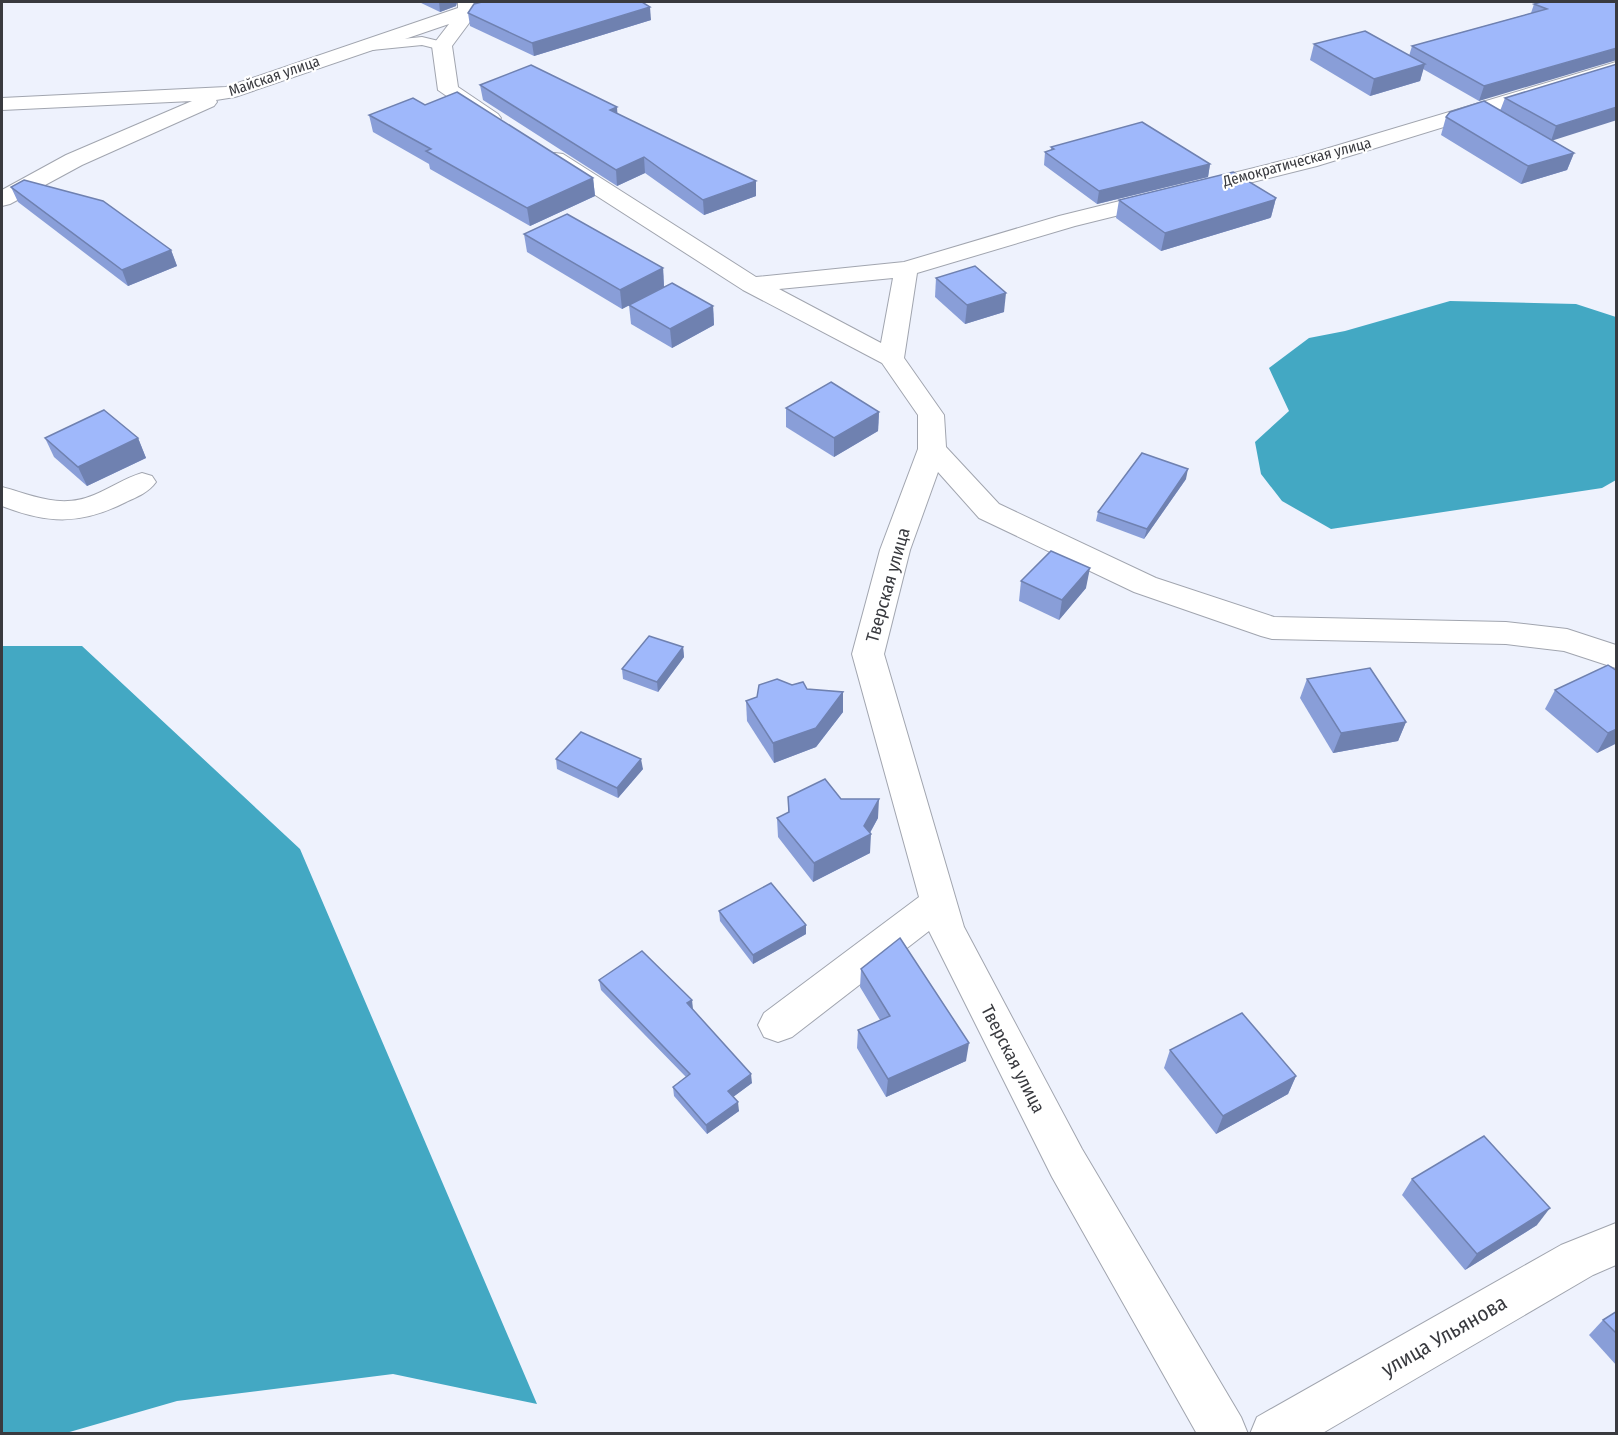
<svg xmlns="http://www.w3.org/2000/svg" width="1618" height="1435" font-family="'Fira Sans Condensed',sans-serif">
  <rect width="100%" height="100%" fill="#eef2fd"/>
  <g fill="#43a8c3">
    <path d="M1450,301l126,3 40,13v163l-14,8 -271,41 -49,-28 -21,-27 -6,-32 34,-31 -20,-43 40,-30 36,-7z"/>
    <path d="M2,646h80l218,203 237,555 -144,-30 -216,27 -111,32h-64z"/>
  </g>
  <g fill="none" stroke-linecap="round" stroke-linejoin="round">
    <g stroke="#a1a5af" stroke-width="2">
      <path id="lane" d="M422,37l25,6 2,3 -7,4 -20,-5 -60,6 -7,-4 7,-4z"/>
    </g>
    <g stroke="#a1a5af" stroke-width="2">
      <g id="street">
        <path d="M458,2h45l-2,4 -26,9 -23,31 6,41 40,27 3,4 -3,4 -7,2 -7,-2 -46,-32 -6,-44 17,-22 -214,73 -19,3 1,2 -3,4 -132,59 -72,39 -8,2v-16l64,-35 126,-54 -190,9v-12l224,-11 232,-79z"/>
        <path d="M1616,62v12l-299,92 -242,60 -158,47 -13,85 40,57 2,32 53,57 157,74 118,39 232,5 61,7 49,16v23l-52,-17 -58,-7 -234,-5 -11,-3 -127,-44 -155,-74 -41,-46 -28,78 -26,104 80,273 118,222 159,268 7,17h-51l-145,-257 -123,-246 -137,106 -14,5 -14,-5 -6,-12 6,-12 155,-116 -67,-243 28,-104 38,-101v-34l-36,-52 -139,-73 -196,-126 -3,-5 3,-5 8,-1 8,1 193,123 148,-15 155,-46 243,-60zM893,278l-12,65 -102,-54z"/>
        <path d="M142,473l10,3 4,6c-7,10 -19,15 -30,20 -45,23 -78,22 -124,4v-19c33,9 59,22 92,8 17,-7 31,-17 48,-22z"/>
        <path d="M1616,1223v42l-23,10 -272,159h-71l7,-17 304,-172z"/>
      </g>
    </g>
    <use href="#lane" fill="#fff" fill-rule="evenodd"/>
    <use href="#street" fill="#fff" fill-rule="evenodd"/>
  </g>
  <g fill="#899ed8">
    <path d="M419,2h38l-1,4 -16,6z"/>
    <path d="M1617,2l-138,99 -56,-32 -3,12 -50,15 -60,-36 4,-16 95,12 3,-10 119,-33 3,-9z"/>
    <path d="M468,13l183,7 -117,36 -64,-30z"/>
    <path d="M1617,64l-65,76 22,13 -7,17 -46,14 -80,-49 5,-18 54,-6 5,-13z"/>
    <path d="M480,85l137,22v6l139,83 -52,19 -59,-42 -28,13 -134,-86z"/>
    <path d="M425,105l168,73 2,18 -65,30 -100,-57 -1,-5 -56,-32 -4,-17z"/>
    <path d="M1051,147l159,17 -2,13 -111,27 -53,-39 1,-13 6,-2z"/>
    <path d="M11,187l160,63 6,16 -49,20 -110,-84z"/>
    <path d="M1276,198l-5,19 -1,1 -109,33 -45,-33 3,-18z"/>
    <path d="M524,234l139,34 1,19 -42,22 -95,-57z"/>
    <path d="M936,278l68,34 -39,12 -30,-27z"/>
    <path d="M629,305l84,1 1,19 -42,23 -41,-24z"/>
    <path d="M786,408l93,4 -1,19 -44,26 -48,-30z"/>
    <path d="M45,438h93l8,20 -59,28 -33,-29z"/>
    <path d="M1186,479l-42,60 -48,-18 2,-9z"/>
    <path d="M1021,581l65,7 -27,32 -40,-19z"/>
    <path d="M683,647l1,10 -26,35 -35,-13 -1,-10z"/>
    <path d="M1617,671v72l-20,10 -52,-44 10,-19z"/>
    <path d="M1307,679l99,43 -8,19 -65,12 -33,-55z"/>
    <path d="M807,689l36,3v20l-27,35 -42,16 -27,-42 -1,-20z"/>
    <path d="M556,759l87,10 -25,29 -61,-29z"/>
    <path d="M788,797l53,2 37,19 -8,15v20l-57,29 -35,-45 -1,-19 11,-5z"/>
    <path d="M719,911l87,14v9l-53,30 -33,-43z"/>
    <path d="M861,969l105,92 -80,36 -29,-49 1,-18 22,-10 -20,-33z"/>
    <path d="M599,980l94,29h-1l60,74 -19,14 6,14 -32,23 -33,-38 -1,-9 13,-10 -85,-87z"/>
    <path d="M1170,1050l126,26 -8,18 -72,40 -52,-66z"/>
    <path d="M1412,1179l125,46 -72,45 -63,-75z"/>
    <path d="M1617,1311v55l-28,-31 14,-15z"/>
  </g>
  <g fill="#6f81b0">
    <path d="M439,2h18l-1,4 -16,6z"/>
    <path d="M650,7l1,13 -117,36 -2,-13z"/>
    <path d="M1617,48v12l-138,41 5,-15z"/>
    <path d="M1425,64l-5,17 -50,15 4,-17z"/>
    <path d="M617,107l1,15 -8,-12z"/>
    <path d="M1617,107v13l-66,21 5,-15z"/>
    <path d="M1574,153l-7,17 -46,14 7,-18z"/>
    <path d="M644,157l1,16 -28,13 -1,-16z"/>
    <path d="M1210,164l-2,13 -111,27 2,-13z"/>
    <path d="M593,178l2,18 -65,30 -3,-18z"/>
    <path d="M756,181v15l-52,19 -1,-15z"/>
    <path d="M1276,198l-5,19 -1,1 -109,33 4,-18z"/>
    <path d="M171,250l6,16 -49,20 -6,-16z"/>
    <path d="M663,268l1,19 -42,22 -2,-19z"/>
    <path d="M1006,293l-2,19 -39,12 2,-19z"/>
    <path d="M713,306l1,19 -42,23 -2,-19z"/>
    <path d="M879,412l-1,19 -44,26v-19z"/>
    <path d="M138,438l8,20 -59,28 -9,-19z"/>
    <path d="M1188,469l-2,10 -42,60 3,-10z"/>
    <path d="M1090,568l-4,20 -27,32 3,-20z"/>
    <path d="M683,647l1,10 -26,35 -1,-10z"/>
    <path d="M843,692v20l-27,35 -42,16 -1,-20z"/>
    <path d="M1406,722l-8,19 -65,12 8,-20z"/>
    <path d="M1617,729v14l-20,10 11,-20z"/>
    <path d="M641,759l2,10 -25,29 -1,-10z"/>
    <path d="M879,799l-1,19 -10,18 3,-2 -1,19 -57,29 1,-19 50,-37z"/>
    <path d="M806,925v9l-53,30v-9z"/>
    <path d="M692,1000l1,9 -5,4 -1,-10z"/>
    <path d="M969,1043l-3,18 -80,36 2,-18z"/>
    <path d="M751,1074l1,9 -23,17 -1,-9z"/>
    <path d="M1296,1076l-8,18 -72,40 7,-18z"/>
    <path d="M738,1102l1,9 -32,23 -1,-9z"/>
    <path d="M1550,1208l-13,17 -72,45 12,-16z"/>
  </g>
  <g fill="#9fb8fb" stroke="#6f81b0" stroke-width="1.5">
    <path d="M482,2h160l8,5 -118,36 -64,-30 6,-9z"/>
    <path d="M1541,2h76v46l-133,38 -72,-40 135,-37 -13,-5z"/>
    <path d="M1365,31l60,33 -51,15 -60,-35z"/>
    <path d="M1617,64v43l-61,19 -51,-28z"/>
    <path d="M531,65l86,42 -7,3 146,71 -53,19 -59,-43 -28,13 -136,-85z"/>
    <path d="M457,92l136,86 -66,30 -101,-57 5,-2 -62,-34 44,-17 12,7z"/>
    <path d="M1484,101l90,52 -46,13 -82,-49 4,-5z"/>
    <path d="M1142,122l68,42 -111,27 -54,-39 9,-3 -3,-2z"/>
    <path d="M1233,172l43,26 -2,2 -109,33 -46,-33z"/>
    <path d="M24,180l79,21 68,49 -49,20 -111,-83z"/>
    <path d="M567,214l96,54 -43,22 -96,-56z"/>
    <path d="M975,266l31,27 -39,12 -31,-27z"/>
    <path d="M672,283l41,23 -43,23 -41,-24z"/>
    <path d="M831,382l48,30 -45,26 -48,-30z"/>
    <path d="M104,410l34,28 -60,29 -33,-29z"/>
    <path d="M1142,453l46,16 -41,60 -49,-17z"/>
    <path d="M1051,551l39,17 -28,32 -41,-19z"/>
    <path d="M649,636l34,11 -26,35 -35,-13z"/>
    <path d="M1608,665l9,6v58l-9,4 -53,-43z"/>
    <path d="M1370,668l36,54 -65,11 -34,-54z"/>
    <path d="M777,679l15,6 11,-3 4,7 36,3 -27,36 -43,15 -27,-42 11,-4 2,-12z"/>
    <path d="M581,732l60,27 -24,29 -61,-29z"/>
    <path d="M825,779l16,20h38l-15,27 7,8 -57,29 -37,-45 12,-6 -1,-15z"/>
    <path d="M771,883l35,42 -53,30 -34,-44z"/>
    <path d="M900,938l69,105 -81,36 -30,-49 32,-14 -29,-47z"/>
    <path d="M642,951l50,49 -5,3 64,71 -23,17 10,11 -32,23 -33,-38 17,-13 -91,-94z"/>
    <path d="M1242,1013l54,63 -73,40 -53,-66z"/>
    <path d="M1484,1136l66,72 -73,46 -65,-75z"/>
    <path d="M1617,1311v23l-14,-14z"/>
  </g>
  <g text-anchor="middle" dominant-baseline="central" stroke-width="4.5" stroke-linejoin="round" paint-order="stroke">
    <g font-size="15" fill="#393a3f" stroke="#fff">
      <text transform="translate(274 76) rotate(-19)">Майская улица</text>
      <text transform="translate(1297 162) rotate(-15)">Демократическая улица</text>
    </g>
    <g font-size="18" fill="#393a3f" stroke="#fff">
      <text transform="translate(888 585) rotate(-74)">Тверская улица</text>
      <text transform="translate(1013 1059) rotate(63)">Тверская улица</text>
    </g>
    <g font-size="21" fill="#393a3f" stroke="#fff">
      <text transform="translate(1444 1336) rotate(-30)">улица Ульянова</text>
    </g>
  </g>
  <rect width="1618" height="1435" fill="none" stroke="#393a3f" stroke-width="6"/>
</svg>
